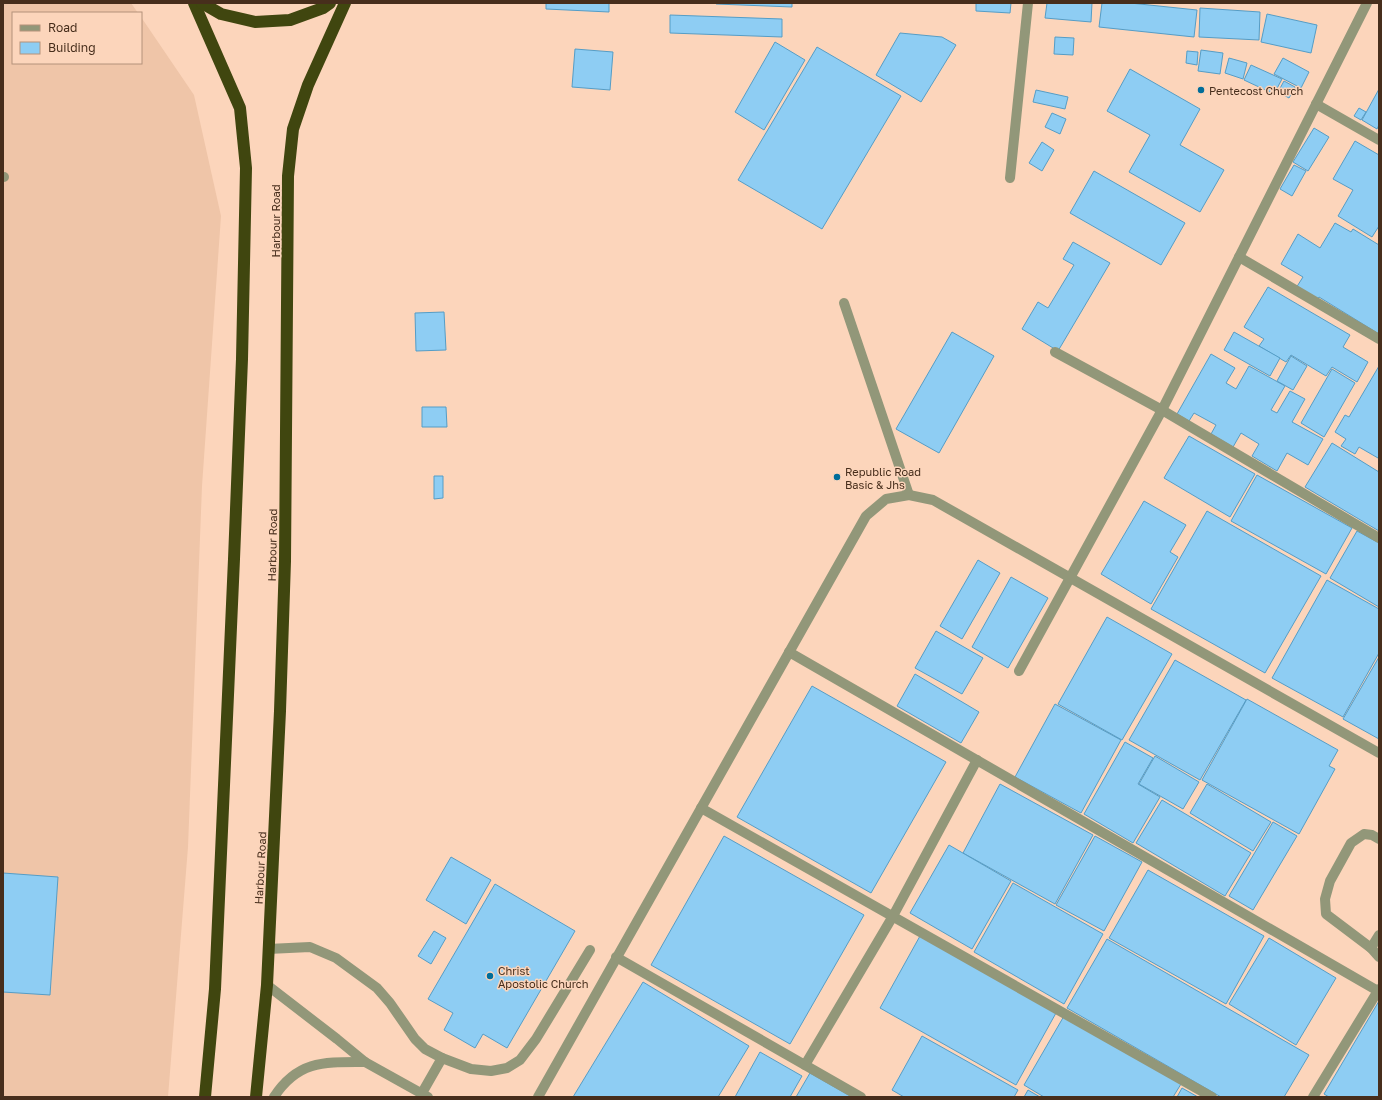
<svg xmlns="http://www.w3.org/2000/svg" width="1382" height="1100" font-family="'Golos Text',sans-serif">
  <rect width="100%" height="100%" fill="#fcd5bb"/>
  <path fill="#efc5a8" d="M3,3h128l7,10h-125v50h128v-46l53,78 27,121 -19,270 -14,361 -20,250h-165z"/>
  <g fill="#8ecdf3" stroke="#559dc6">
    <path d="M546,3h63v9l-63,-3z"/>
    <path d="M716,3h76v4l-76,-3z"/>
    <path d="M976,3h35l-1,10 -34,-2z"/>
    <path d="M1047,3h45l-1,19 -46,-4z"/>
    <path d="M1102,3h28l67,7 -3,27 -95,-10z"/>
    <path d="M1200,8l60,4 -1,28 -60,-3z"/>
    <path d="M1267,14l50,11 -6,28 -50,-11z"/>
    <path d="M670,15l112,4v18l-112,-4z"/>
    <path d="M900,33l42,4 14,8 -35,57 -45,-27z"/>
    <path d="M1055,37l19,1 -1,17 -19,-1z"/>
    <path d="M775,42l30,18 -41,70 -29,-18z"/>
    <path d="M817,47l84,49 -79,133 -84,-49z"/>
    <path d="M575,49l38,3 -3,38 -38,-3z"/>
    <path d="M1201,50l22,3 -3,21 -22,-3z"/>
    <path d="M1187,51l11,1 -1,13 -11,-2z"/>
    <path d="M1229,58l18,5 -4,16 -18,-6z"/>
    <path d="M1283,58l26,14 -8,16 -27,-14z"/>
    <path d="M1251,65l31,14 -8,15 -30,-14z"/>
    <path d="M1130,69l70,40 -20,36 44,25 -24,42 -71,-40 21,-37 -43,-24z"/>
    <path d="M1284,81l11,6 -6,11 -11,-6z"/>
    <path d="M1379,89v36l-2,4 -15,-9z"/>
    <path d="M1036,90l32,7 -3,12 -32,-7z"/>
    <path d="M1359,108l7,4 -5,8 -7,-4z"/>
    <path d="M1052,113l14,6 -6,15 -15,-7z"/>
    <path d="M1314,128l15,9 -21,34 -15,-9z"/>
    <path d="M1355,141l24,14v71l-7,11 -34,-21 15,-26 -20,-11z"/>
    <path d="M1042,142l12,8 -12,21 -13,-8z"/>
    <path d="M1294,165l12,6 -14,25 -12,-7z"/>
    <path d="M1094,171l91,52 -24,42 -91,-52z"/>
    <path d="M1335,223l16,9 2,-3 26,16v89l-60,-37 -2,3 -21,-12 7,-11 -22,-13 17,-30 22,14z"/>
    <path d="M1073,242l37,21 -52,88 -36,-22 16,-27 10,6 26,-43 -11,-6z"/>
    <path d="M1268,287l82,48 -7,12 25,15 -11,20 -25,-15 -6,9 -35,-21 -5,7 -27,-16 5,-7 -20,-12z"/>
    <path d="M444,312l2,38 -30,1 -1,-38z"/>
    <path d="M952,332l42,24 -55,97 -43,-24z"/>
    <path d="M1234,332l46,26 -10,18 -46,-26z"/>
    <path d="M1211,354l24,14 -9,15 10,6 13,-23 36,20 -14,24 6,3 13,-22 15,8 -13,23 31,17 -15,26 -21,-12 -10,18 -25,-15 7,-12 -18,-11 -8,14 -22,-13 5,-9 -22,-12 -5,8 -12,-7z"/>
    <path d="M1291,356l16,10 -14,24 -16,-9z"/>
    <path d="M1379,366v90l-1,2 -19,-11 -4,7 -14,-8 5,-7 -11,-7 10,-17 4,2z"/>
    <path d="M1332,369l23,14 -31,54 -23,-14z"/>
    <path d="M422,407h24l1,20h-25z"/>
    <path d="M1189,436l66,38 -25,43 -66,-39z"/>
    <path d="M1332,443l47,29v59l-74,-44z"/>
    <path d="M1257,475l95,53 -26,46 -95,-53z"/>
    <path d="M434,476h9v22l-9,1z"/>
    <path d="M1144,501l42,24 -16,27 8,5 -27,47 -50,-30z"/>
    <path d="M1207,511l114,65 -56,97 -114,-64z"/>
    <path d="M1357,531l22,12v64l-49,-29z"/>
    <path d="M978,560l22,13 -38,66 -22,-13z"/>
    <path d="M1011,577l37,21 -40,70 -36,-21z"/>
    <path d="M1327,580l52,29v44l-36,64 -71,-39z"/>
    <path d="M1107,617l65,37 -50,86 -64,-36z"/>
    <path d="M936,631l47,27 -21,36 -47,-26z"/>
    <path d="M1379,657v82l-36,-20z"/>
    <path d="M1175,660l71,40 -46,80 -71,-40z"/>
    <path d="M915,674l64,38 -18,31 -64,-37z"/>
    <path d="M812,686l134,76 -75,131 -134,-76z"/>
    <path d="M1247,699l91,51 -9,16 6,3 -36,65 -97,-54z"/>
    <path d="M1055,704l66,36 -40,73 -66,-36z"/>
    <path d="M1125,742l28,16 -15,26 22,13 -27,46 -49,-29z"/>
    <path d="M1155,756l44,26 -16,27 -44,-25z"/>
    <path d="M1000,784l93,51 -38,69 -92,-51z"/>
    <path d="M1207,784l64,38 -18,29 -63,-38z"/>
    <path d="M1162,800l89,53 -26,43 -89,-53z"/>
    <path d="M1273,822l24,14 -44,74 -24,-14z"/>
    <path d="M724,836l140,79 -74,129 -139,-79z"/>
    <path d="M1095,836l47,26 -38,69 -48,-26z"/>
    <path d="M949,845l62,36 -39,68 -62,-36z"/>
    <path d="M451,857l40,23 -25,44 -40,-24z"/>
    <path d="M1148,870l116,66 -38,68 -117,-66z"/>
    <path d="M3,873l55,4 -8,118 -47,-3z"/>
    <path d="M1013,883l90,51 -39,70 -90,-52z"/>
    <path d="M495,884l80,47 -68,117 -24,-14 -8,14 -31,-18 9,-17 -25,-14z"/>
    <path d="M434,931l12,7 -15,26 -13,-8z"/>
    <path d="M920,936l136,77 -40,72 -136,-77z"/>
    <path d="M1269,938l67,40 -40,67 -67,-41z"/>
    <path d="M1107,939l202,116 -25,42h-63l-154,-89z"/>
    <path d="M643,982l106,64 -31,51h-145z"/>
    <path d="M1379,1001v96h-50l-5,-3z"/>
    <path d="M1064,1016l117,68 -8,13h-129l-20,-12z"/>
    <path d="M922,1036l96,54 -4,7h-110l-12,-7z"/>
    <path d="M760,1052l42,24 -12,21h-55z"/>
    <path d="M810,1073l42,24h-56z"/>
    <path d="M1182,1088l16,9h-21z"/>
    <path d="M1028,1090l12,7h-16z"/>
  </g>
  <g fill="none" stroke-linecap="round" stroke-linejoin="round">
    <g stroke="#929779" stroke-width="10">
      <path d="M1316,104l63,36"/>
      <path d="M3,177h1"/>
      <path d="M1010,178l18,-175"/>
      <path d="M1239,257l140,82"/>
      <path d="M844,303l65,192"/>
      <path d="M1055,352l107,58 217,128"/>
      <path d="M789,652l589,339"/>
      <path d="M1019,671l143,-261 205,-407"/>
      <path d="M701,808l511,289"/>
      <path d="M1379,839l-7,-4 -8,-1 -13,9 -21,38 -5,18 1,15 45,34 8,9"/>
      <path d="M1371,948l8,-13"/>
      <path d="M268,949l42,-2 26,11 41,30 13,15 25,36 10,10 17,9 -20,35"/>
      <path d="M616,957l245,140"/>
      <path d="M267,985l70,54 28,23 63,35"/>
      <path d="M442,1058l29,11 20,2 16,-3 13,-8 16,-21 54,-89"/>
      <path d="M805,1065l88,-149 84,-156"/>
      <path d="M274,1097c24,-37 51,-35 91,-35"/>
      <path d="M538,1097l328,-581 20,-17 23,-4 24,5 446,253"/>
      <path d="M1313,1097l66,-108"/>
    </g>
    <g stroke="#40460f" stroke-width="12">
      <path d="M194,3l46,105 6,60 -4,191 -8,200 -19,430 -10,108"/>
      <path d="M202,3l19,11 34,8 35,-2 33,-12 7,-5"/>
      <path d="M256,1097l11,-112 13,-274 5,-150 3,-385 5,-47 15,-44 37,-82"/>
    </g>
  </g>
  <g fill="#006d9a" stroke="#fcd5bb" stroke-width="1.5">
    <circle cx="1201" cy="90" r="4"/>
    <circle cx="837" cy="477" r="4"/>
    <circle cx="490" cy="976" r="4"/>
  </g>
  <g text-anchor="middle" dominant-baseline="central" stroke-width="3" stroke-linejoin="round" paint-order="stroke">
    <g font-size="11" fill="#472e1c" stroke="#fcd5bb" text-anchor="start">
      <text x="1209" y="90">Pentecost Church</text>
      <text x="845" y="471">Republic Road<tspan x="845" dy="13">Basic &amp; Jhs</tspan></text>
      <text x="498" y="970">Christ<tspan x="498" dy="13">Apostolic Church</tspan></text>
    </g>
    <g font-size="11" fill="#472e1c" stroke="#fcd5bb">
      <text transform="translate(275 221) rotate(-90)">Harbour Road</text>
      <text transform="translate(272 545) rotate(-89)">Harbour Road</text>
      <text transform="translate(260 868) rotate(-87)">Harbour Road</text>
    </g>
  </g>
  <rect width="1382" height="1100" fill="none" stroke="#472e1c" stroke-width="8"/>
  <rect x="12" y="12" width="130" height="52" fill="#fcd5bb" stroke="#b4927b"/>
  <rect x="20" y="25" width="20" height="6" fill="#929779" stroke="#b4927b"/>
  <text x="48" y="32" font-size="12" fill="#472e1c">Road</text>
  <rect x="20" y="42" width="20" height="12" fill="#8ecdf3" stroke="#b4927b"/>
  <text x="48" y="52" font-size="12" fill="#472e1c">Building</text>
</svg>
